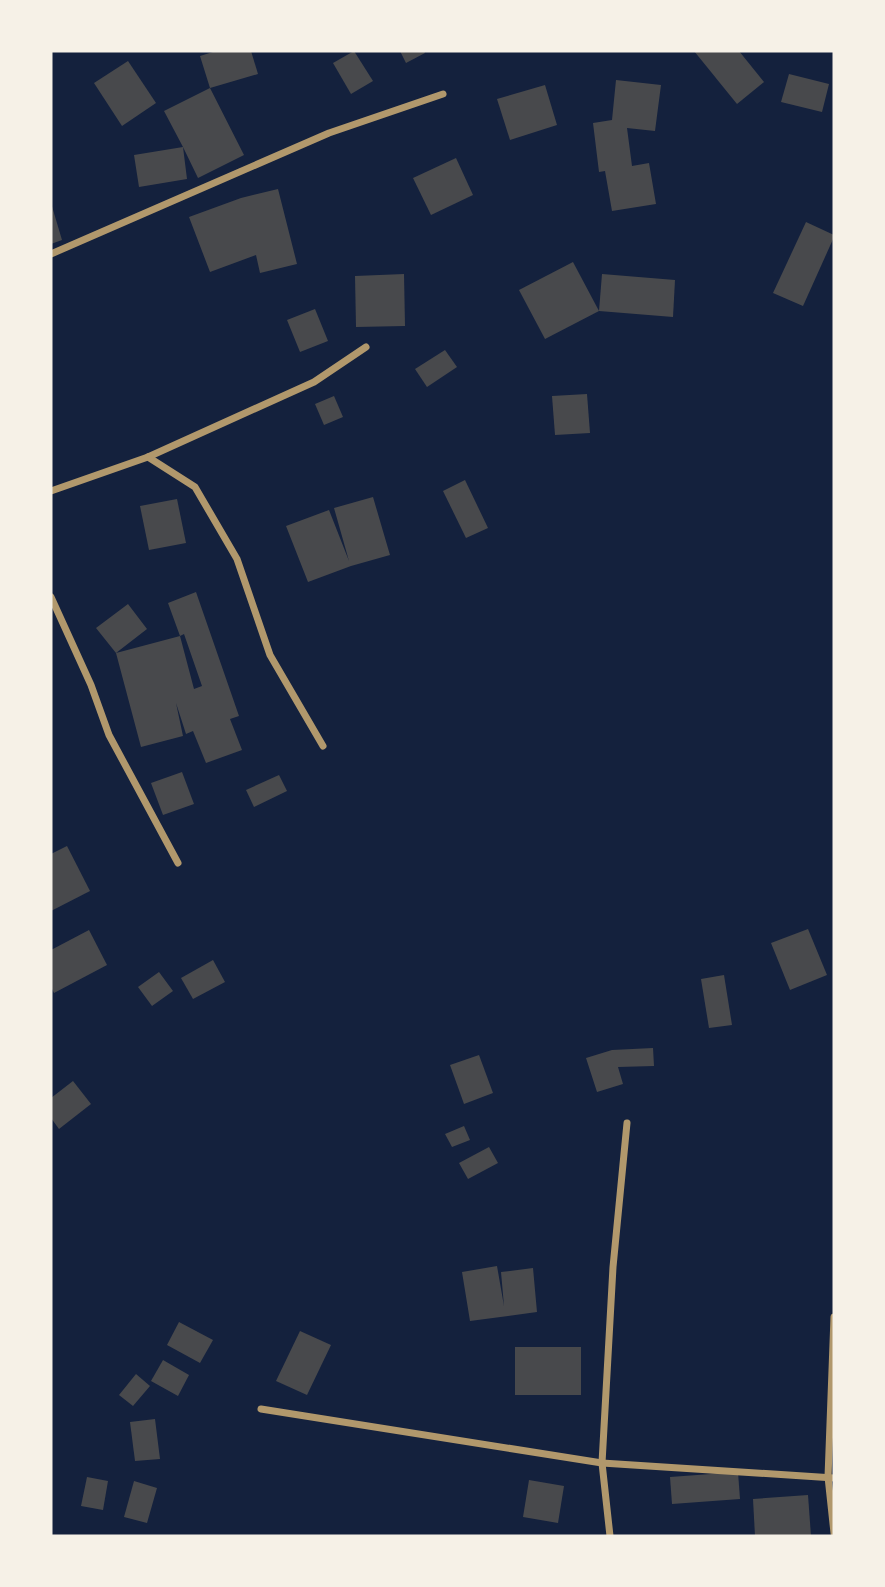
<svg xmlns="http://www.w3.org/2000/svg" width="885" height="1587" font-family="Ubuntu,sans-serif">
  <rect width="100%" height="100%" fill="#14213d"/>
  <g fill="#48494c">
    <path d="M216,51h35l7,23 -48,14 -10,-32z"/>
    <path d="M354,51l19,30 -22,13 -18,-31z"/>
    <path d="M400,51h24l1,2 -19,10z"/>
    <path d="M694,51h45l25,31 -27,22z"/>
    <path d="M128,61l28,42 -34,23 -28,-43z"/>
    <path d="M789,74l40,10 -7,28 -41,-10z"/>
    <path d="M616,80l45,5 -6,46 -28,-3 5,38 17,-3 7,41 -44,7 -7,-40 -6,1 -6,-49 19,-3z"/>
    <path d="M545,85l12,40 -47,15 -13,-41z"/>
    <path d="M210,88l34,67 -46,23 -15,-31 4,32 -48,8 -5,-32 49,-8 -19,-36z"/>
    <path d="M456,158l17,37 -42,20 -18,-37z"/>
    <path d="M278,189l19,75 -37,9 -4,-18 -46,17 -21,-55 52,-19z"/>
    <path d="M51,203l11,37 -11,4z"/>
    <path d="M806,222l28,13v2l-31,69 -30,-13z"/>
    <path d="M573,262l26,49 -54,28 -26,-49z"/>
    <path d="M404,274l1,52 -49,1 -1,-51z"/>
    <path d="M602,274l73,6 -2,37 -74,-6z"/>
    <path d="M315,309l13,32 -28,11 -13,-32z"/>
    <path d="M445,350l12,17 -30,20 -12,-18z"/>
    <path d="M587,394l3,39 -35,2 -3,-39z"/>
    <path d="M334,396l9,21 -19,8 -9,-21z"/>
    <path d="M465,480l23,48 -22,10 -23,-47z"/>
    <path d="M373,497l17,58 -39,11 -43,16 -22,-56 43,-16 20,51 -15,-53z"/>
    <path d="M177,499l9,44 -37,7 -9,-44z"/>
    <path d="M196,592l43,124 -9,3 12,31 -36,13 -13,-32 -7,3 -10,-31 7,33 -42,11 -25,-94 -20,-25 32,-24 19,25 -31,24 64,-17 14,53 8,-3 -18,-52 -4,2 -12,-33z"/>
    <path d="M182,772l12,32 -31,11 -12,-32z"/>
    <path d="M279,775l8,16 -33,16 -8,-17z"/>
    <path d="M67,846l23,45 -39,20v-57z"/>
    <path d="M808,929l19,46 -37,15 -19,-47z"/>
    <path d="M89,930l18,35 -53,28 -3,-6v-37z"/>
    <path d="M213,960l12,22 -32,17 -12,-21z"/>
    <path d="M159,972l14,19 -21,15 -14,-19z"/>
    <path d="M724,975l8,50 -23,3 -8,-49z"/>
    <path d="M653,1048l1,18 -36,1 5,17 -26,8 -11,-34 26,-8z"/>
    <path d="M479,1055l14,38 -29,11 -14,-39z"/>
    <path d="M73,1081l18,23 -32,25 -8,-11v-20z"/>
    <path d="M464,1126l6,14 -18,7 -7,-13z"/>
    <path d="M489,1147l9,16 -30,16 -9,-16z"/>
    <path d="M497,1266l7,40 -3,-34 32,-4 4,44 -67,9 -8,-49z"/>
    <path d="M179,1322l34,18 -13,23 -33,-18z"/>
    <path d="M300,1331l31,14 -24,50 -31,-14z"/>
    <rect x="515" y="1347" width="66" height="48"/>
    <path d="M163,1360l26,15 -11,21 -27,-15z"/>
    <path d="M136,1374l14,12 -17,20 -14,-11z"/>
    <path d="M155,1419l5,40 -25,2 -5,-39z"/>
    <path d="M738,1472l2,27 -68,5 -2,-27z"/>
    <path d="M87,1477l21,4 -5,29 -22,-4z"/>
    <path d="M529,1480l35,6 -6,37 -35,-6z"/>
    <path d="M134,1481l23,7 -10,35 -23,-6z"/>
    <path d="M808,1495l3,41h-56l-2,-37z"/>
  </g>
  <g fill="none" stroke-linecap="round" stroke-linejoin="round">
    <g stroke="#b1986c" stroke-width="7">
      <path d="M51,254l278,-121 114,-39"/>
      <path d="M148,457l47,30 42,72 33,96 53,91"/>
      <path d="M51,491l97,-34 166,-75 52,-35"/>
      <path d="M51,597l40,88 18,50 69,128"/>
      <path d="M834,1317l-6,160 6,56"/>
      <path d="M261,1409l341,54 232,15"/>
      <path d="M610,1536l-8,-73 11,-196 14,-144"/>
    </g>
  </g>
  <rect width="885" height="1587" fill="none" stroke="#f6f1e7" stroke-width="105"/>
</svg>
